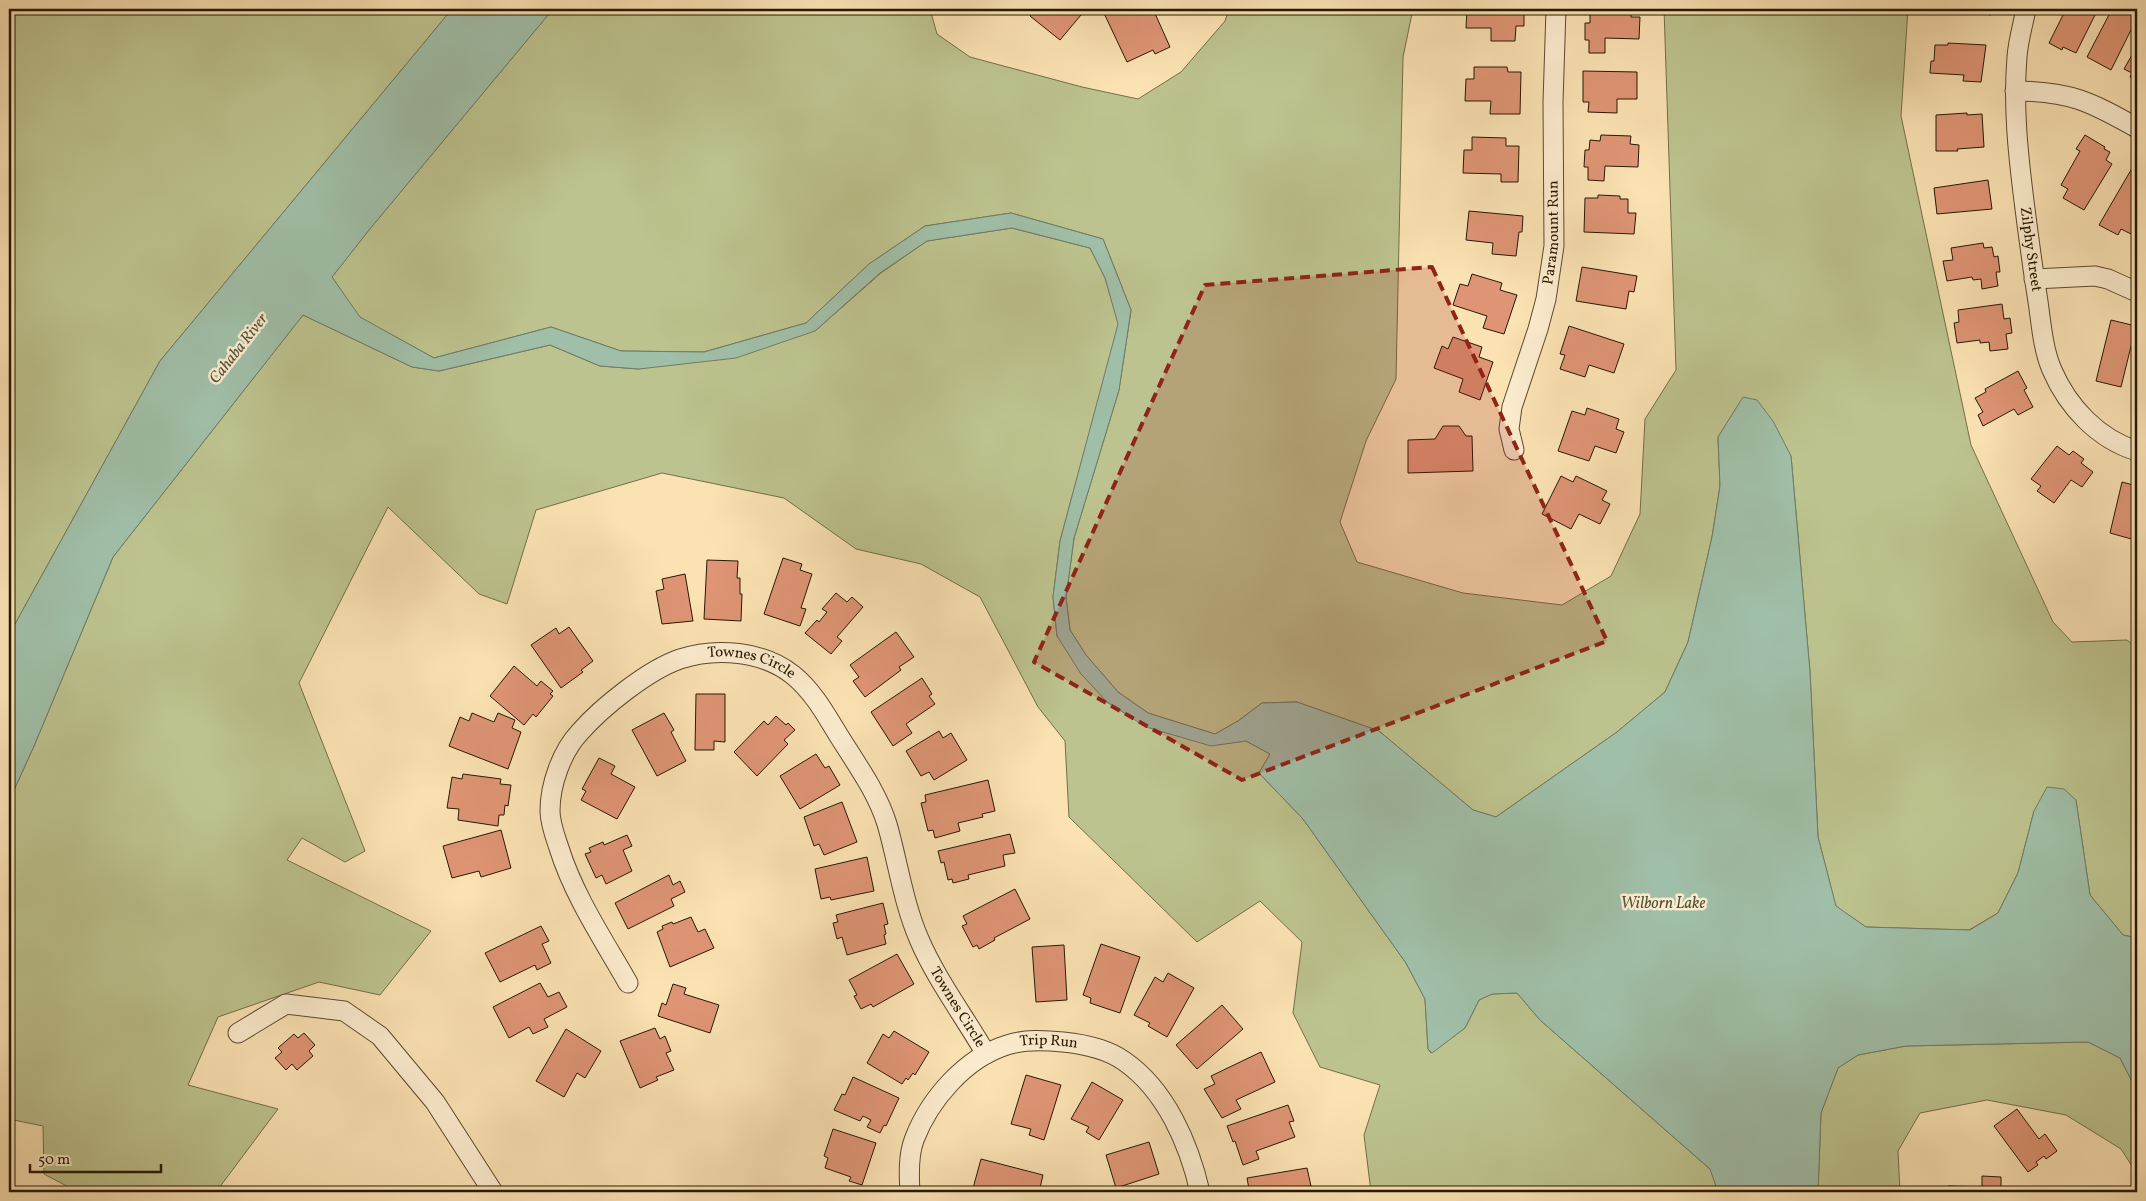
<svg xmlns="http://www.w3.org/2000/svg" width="2146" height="1201" font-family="Vollkorn,serif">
  <rect width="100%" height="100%" fill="#fbe2b3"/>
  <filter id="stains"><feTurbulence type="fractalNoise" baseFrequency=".004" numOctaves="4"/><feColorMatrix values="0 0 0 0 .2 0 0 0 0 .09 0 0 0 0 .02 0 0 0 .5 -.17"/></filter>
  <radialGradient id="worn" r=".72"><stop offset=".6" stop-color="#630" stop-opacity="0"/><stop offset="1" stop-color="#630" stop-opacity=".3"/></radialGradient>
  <g fill="#bdc38e" stroke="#726e48">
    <path d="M9,9h443l-292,352 -151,274z"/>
    <path d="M553,9h377l7,25 33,23 112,30 56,12 43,-27 44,-51 4,-12h184l-10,48 -7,322 -30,62 -26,81 17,40 106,31 99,12 49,-29 29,-62 5,-95 31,-49 -12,-361h244l-7,107 70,329 82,177 19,20 55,-2 10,8v290l-14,-3 -33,-40 -14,-94 -42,10 -16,62 -20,40 -29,17 -103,-3 -30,-20 -18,-70 -8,-165 -19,-216 -48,-58 -25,39 2,49 -8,51 -24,105 -23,50 -48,40 -121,85 -23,-7 -94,-79 -82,-29 -35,1 -24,18 -23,13 -67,-21 -30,-21 -32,-37 -16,-25 -4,-32 8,-60 45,-148 12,-80 -28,-71 -92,-26 -86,13 -56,38 -63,59 -102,29 -83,-1 -70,-24 -117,31 -75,-41 -27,-40 37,-47z"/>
    <path d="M1012,228l78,20 15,30 14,46 -59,217 -7,56 4,39 50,66 104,43 35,-4 24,13 -11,19 44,46 103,144 19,36 3,50 3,4 34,-25 14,-28 13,-6 25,-1 23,27 171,150 7,22h-347l-7,-57 16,-50 -60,-18 -27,-54 9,-71 -42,-41 -63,41 -128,-125 -4,-76 -27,-34 -58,-110 -59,-33 -65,-15 -72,-51 -122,-25 -126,37 -29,94 -28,-10 -91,-87 -89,176 66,168 -20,11 -43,-24 -15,22 144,71 -51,64 -61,-13 -101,35 -30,68 90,24 -62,83h-138l-34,-18 -1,-48 -34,-7v-318l25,-55 79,-189 190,-242 109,52 27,4 111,-26 50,21 39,3 176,-38 66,-58 46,-32z"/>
    <path d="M2088,1042l32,16 17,33v83l-16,-25 -55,-34 -79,-15 -67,13 -22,38 2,41h-82l3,-79 17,-45 20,-13 48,-9z"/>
  </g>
  <path fill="#a0bfa8" stroke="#707c66" d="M452,9h101l-184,221 -37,47 28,40 74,41 117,-31 70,24 83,1 102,-29 63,-59 56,-38 86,-13 92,26 28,71 -12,80 -45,148 -8,60 4,32 16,25 32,37 30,21 67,21 23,-13 24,-18 35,-1 82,29 94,79 23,7 121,-85 48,-40 23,-50 24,-105 8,-51 -2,-49 25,-40 14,3 16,21 18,35 19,216 8,165 18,69 30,21 104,3 28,-17 20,-40 16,-62 13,-24 17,2 12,11 14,95 33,40 14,3v153l-17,-33 -32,-16 -182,4 -48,9 -20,13 -17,45 -3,79h-100l-8,-23 -170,-149 -23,-27 -25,1 -13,6 -14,28 -33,25 -4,-4 -3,-50 -19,-36 -103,-144 -44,-46 11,-19 -24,-13 -35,5 -65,-19 -39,-25 -26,-28 -24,-38 -4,-39 7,-56 58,-217 -13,-46 -15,-30 -78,-20 -85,13 -47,32 -65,58 -79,27 -97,11 -39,-3 -50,-21 -111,26 -27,-4 -109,-52 -190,242 -79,189 -25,55v-166l151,-274z"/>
  <g fill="#df9575" stroke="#271802">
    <path d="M1035,9h51l-26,31 -30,-24z"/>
    <path d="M1102,9h28l2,4 10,-4h11l17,38 -15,7 -2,-4 -26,12z"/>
    <path d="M1467,9h53v1l4,1v15h-8l-1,15h-24v-13h-25z"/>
    <path d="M1601,9h30v8h9l-1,22 -34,-1v15h-16v-13h-4v-17h5v-10h11z"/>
    <path d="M1955,9h37l-1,6z"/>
    <path d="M2066,9h32l-22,44 -13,-6 -1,3 -13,-7z"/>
    <path d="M2112,9h17l8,4v5l-26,52 -24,-13z"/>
    <path d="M1948,43l38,2 -5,37 -18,-1 1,-6 -34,-2 1,-12h3l1,-16h13z"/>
    <path d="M2137,46v35l-7,-4 2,-4 -8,-4z"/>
    <path d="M1474,67h33l1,5h13l-1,42h-30l1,-13h-26l1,-22h8z"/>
    <path d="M1583,71l54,1v27h-20v14l-29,-1 1,-10h-6z"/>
    <path d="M1967,113v2l15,-1 2,33 -27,2 1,2h-22v-36z"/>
    <path d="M1601,135l30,1 -1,8 9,1 -1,22 -33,-1 -1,15 -16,-1v-13h-4l1,-17h4l1,-10 10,1z"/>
    <path d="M2085,135l20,12 -1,2 6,3 -4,8 6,4 -28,46 -21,-12 5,-9 -7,-4 19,-34 -4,-2z"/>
    <path d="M1472,137l34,1v8h13l-1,36h-17v-8l-38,-1 1,-23h8z"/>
    <path d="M2135,163l2,1v58l-6,12 -10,-5 -3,6 -19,-10z"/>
    <path d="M1988,180l4,29 -55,5 -3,-26z"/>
    <path d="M1598,195l22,1v3h8v14h8l-2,21 -50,-2 1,-34h13z"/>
    <path d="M1469,211l54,5 -1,16h-3l-3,24 -24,-2 1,-11 -27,-3z"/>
    <path d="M1983,243l1,5 8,-1 2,10 4,-1 2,16h-4l2,14 -16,3 -1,-10 -8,1 -1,-3 -25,4 -4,-20 10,-1 -2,-12z"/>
    <path d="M1582,267l55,9 -3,16 -5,-1 -3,18 -50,-8z"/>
    <path d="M1472,274l30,9 -2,7 17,5 -13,39 -21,-6 4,-12 -34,-11 7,-21 8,2z"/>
    <path d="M2002,304l2,15 6,-1 2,15 -6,1 2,15 -18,2 -1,-9 -9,1v-3l-23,3 -3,-20 5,-1 -1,-12z"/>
    <path d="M2111,320l25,6 -15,61 -25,-6z"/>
    <path d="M1569,326l55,18 -10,29 -25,-8 -4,12 -25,-8 5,-14 -5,-1z"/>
    <path d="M1453,337l29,10 -3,10 14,5 -13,38 -21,-8 4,-13 -29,-11 8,-22 6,3z"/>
    <path d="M2018,371l9,17 -3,2 9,17 -15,8 -4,-6 -31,17 -5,-11 5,-3 -8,-14 11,-6 -1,-3z"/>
    <path d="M1587,408l32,11 -3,10 8,3 -8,21 -21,-7 -6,15 -31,-10 14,-40 13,4z"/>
    <path d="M1443,426h16l7,10h6l1,35 -65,2v-33l27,-1z"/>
    <path d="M2057,446l12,9 4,-4 11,8 -3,4 12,9 -11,15 -11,-7 -17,23 -17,-12 4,-5 -10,-7z"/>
    <path d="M1561,476l12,6 3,-6 31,15 -5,9 8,4 -10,20 -21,-10 -8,15 -29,-15z"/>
    <path d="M2122,482l15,4v45l-2,9 -25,-7z"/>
    <path d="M783,558l19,6 -2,6 12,4 -11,34 5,1 -6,17 -36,-12z"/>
    <path d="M707,560l31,1 -1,17h3v16h2l-1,27 -37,-2z"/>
    <path d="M685,574l8,47 -31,3 -6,-33 8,-2 -2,-10z"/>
    <path d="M836,593l11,9 5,-5 11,10 -26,30 5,4 -11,13 -26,-21 12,-13 2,2 8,-10 -5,-3z"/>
    <path d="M569,627l24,34 -12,9 2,2 -22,16 -30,-43 25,-17 3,6z"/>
    <path d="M896,632l18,25 -15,10 2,3 -36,27 -12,-16 6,-4 -9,-12z"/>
    <path d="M514,666l23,20 4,-5 12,10 -3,3 3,2 -17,21 -3,-3 -9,11 -34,-29z"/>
    <path d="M922,678l10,16 -3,2 6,8 -29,20 6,9 -19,13 -22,-34z"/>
    <path d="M696,694h29v48l-11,-1v9h-19z"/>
    <path d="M472,713l22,9 4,-9 17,7 -3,8 9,4 -13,37 -59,-23 11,-29 9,4z"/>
    <path d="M664,713l10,17 -3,2 15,29 -29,15 -25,-46z"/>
    <path d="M776,716l10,9 2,-2 7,7 -11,10 4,4 -31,32 -23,-24 30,-31 4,4z"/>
    <path d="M939,731l4,7 8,-5 16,27 -33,20 -5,-8 -8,4 -15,-25z"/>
    <path d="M816,754l9,14 4,-2 11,19 -40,24 -20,-33z"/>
    <path d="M599,758l16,8 -4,8 24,13 -18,32 -36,-19 5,-9 -4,-2z"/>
    <path d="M463,774l38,5 -1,5 11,1 -3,21 -3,-1 -1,10h-5l-1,11 -40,-6 1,-11 -12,-1 5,-31 10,2z"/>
    <path d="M988,780l7,31 -13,3 1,3 -25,6 2,8 -25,7 -2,-8 -5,1 -7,-28 5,-1 -1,-7z"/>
    <path d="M842,802l15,40 -33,13 -5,-11 -5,2 -10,-29z"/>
    <path d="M501,830l10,38 -30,9 -2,-6 -27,7 -9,-32z"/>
    <path d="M1010,834l5,19 -12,2 2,11 -37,9 1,4 -16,4 -1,-4 -4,1 -4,-18 -3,1 -3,-12z"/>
    <path d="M627,835l5,11 -9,4 9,21 -26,13 -4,-9 -6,3 -11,-24 6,-2 -2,-4 14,-6 1,3z"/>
    <path d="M867,857l7,34 -43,9 -1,-3 -9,2 -6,-30z"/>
    <path d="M669,875l4,10 7,-4 5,11 -14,7 3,7 -46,23 -13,-26z"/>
    <path d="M1015,889l15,30 -36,19 1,2 -16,9 -2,-4 -4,2 -11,-21 5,-2 -4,-8z"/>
    <path d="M883,903l5,21 -4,1 2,9 -2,1 2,9 -39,11 -5,-18 -5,2 -4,-16 5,-1 -2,-7z"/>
    <path d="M691,917l7,15 7,-3 9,19 -44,19 -13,-35 6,-3 -1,-3 10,-4 1,2z"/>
    <path d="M541,926l8,15 -7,3 9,19 -14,7 -2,-5 -35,17 -15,-29z"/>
    <path d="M1101,944l39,13 -20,56 -30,-10 1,-5 -8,-3z"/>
    <path d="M1064,945l3,55 -31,2 -4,-55z"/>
    <path d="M897,954l17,30 -41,23 -2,-3 -10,5 -7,-13 3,-1 -8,-15z"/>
    <path d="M1168,973l26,15 -27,49 -19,-11 2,-3 -16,-8 21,-38 8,5z"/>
    <path d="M540,983l8,14 11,-5 8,15 -23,12 4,8 -15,7 -4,-7 -20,11 -16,-31z"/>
    <path d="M673,984l13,4 -2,6 35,11 -9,28 -52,-17 4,-13 4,2z"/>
    <path d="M1222,1005l21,24 -46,40 -21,-24z"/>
    <path d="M655,1028l5,11 5,-3 6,15 -5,2 8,17 -18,7 2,3 -18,8 -20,-47z"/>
    <path d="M566,1029l35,22 -16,27 -8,-5 -13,24 -28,-16z"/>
    <path d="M894,1031l35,21 -14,23 -2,-2 -5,7 -2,-2 -4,6 -35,-21 16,-29 6,4z"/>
    <path d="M304,1033l11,12 -6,6 4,5 -16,14 -5,-6 -6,6 -11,-12 7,-6 -4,-4 16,-14 4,4z"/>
    <path d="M1261,1052l14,30 -39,18 5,9 -19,9 -18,-29 11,-5 -4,-8z"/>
    <path d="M1026,1075l35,10 -17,55 -15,-5 2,-6 -20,-5z"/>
    <path d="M853,1077l46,21 -13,28 -2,-1 -4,8 -13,-6 4,-7 -8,-4 -3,5 -26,-11 8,-16 3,1z"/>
    <path d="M1092,1082l31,18 -24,40 -13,-8 3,-5 -18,-8z"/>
    <path d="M1288,1105l6,16 -5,1 6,15 -39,14 3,8 -16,6 -8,-24 -2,1 -6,-16z"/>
    <path d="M2017,1109l22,30 6,-5 12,17 -11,8 -2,-3 -8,6 2,3 -10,7 -34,-46z"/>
    <path d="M833,1129l43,14 -14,42 -13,-4 2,-4 -26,-9 3,-10 -4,-2z"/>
    <path d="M1149,1142l10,32 -43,14 -10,-33z"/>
    <path d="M981,1159l62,16 -4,17h-67z"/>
    <path d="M1307,1168l4,18 -9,1 1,5h-59v-2l5,-1 -2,-11z"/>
    <path d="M1982,1176l19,1v14l6,1h-59v-6l34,1z"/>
  </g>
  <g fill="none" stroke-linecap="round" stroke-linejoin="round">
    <g stroke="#5c4a2e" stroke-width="21">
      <g id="minor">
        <path id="s1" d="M2026,9c-3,16 -8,32 -9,48 -4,49 1,96 7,144 4,31 8,63 13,94 4,24 5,52 15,75 16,37 46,69 85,81"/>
        <path d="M2015,91c55,0 76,11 122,37"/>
        <path d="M2034,279l61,-3 13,3 29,13"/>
        <path id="s2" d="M1514,450l-5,-21 3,-22 26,-78 8,-30 8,-53 -1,-144 3,-93"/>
        <path id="s3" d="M628,983c-25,-44 -54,-87 -69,-135 -4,-12 -9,-25 -9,-37 0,-27 12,-60 30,-79 22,-25 68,-62 100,-73 36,-12 83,-8 113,16 20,16 33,40 46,61 18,29 38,56 48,88 11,38 16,78 32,115 17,40 45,77 67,115"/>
        <path d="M238,1033l48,-29 58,7 36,25 55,66 58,90"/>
        <path id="s4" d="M910,1192c-1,-16 -2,-36 4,-52 15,-40 51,-82 93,-95 18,-6 37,-5 56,-3 20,2 44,7 61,19 42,29 65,83 76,131"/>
      </g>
    </g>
    <use href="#minor" stroke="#fcecce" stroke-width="19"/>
  </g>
  <path fill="#8f2418" fill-opacity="0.2" stroke="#8f2418" stroke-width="4" stroke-dasharray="10 6" stroke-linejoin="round" d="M1432,267l175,374 -365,139 -208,-118 171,-377z"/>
  <g text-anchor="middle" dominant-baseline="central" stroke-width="5" stroke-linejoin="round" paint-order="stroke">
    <g font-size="15" fill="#271802" stroke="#fcecce">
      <text stroke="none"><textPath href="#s2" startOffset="224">Paramount Run</textPath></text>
      <text stroke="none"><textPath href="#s1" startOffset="242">Zilphy Street</textPath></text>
      <text stroke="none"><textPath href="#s3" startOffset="475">Townes Circle</textPath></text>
      <text stroke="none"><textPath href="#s3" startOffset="895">Townes Circle</textPath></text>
      <text stroke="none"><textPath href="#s4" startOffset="232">Trip Run</textPath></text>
    </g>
    <g font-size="16" font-style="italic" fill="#51523c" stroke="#fcecce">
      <text transform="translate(239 349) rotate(-52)">Cahaba River</text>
      <text x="1663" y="904">Wilborn Lake</text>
    </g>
  </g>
  <rect width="2146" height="1201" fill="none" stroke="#fbe2b3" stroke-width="30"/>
  <rect x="10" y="10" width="2126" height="1181" fill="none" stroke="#271802" stroke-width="2.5"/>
  <rect x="15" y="15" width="2116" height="1171" fill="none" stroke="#271802"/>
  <path d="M30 1164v8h131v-8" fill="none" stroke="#271802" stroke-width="2.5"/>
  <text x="38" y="1164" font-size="15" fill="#271802" stroke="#fcecce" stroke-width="4" paint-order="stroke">50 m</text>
  <rect width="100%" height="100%" filter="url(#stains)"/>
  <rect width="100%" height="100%" fill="url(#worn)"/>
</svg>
